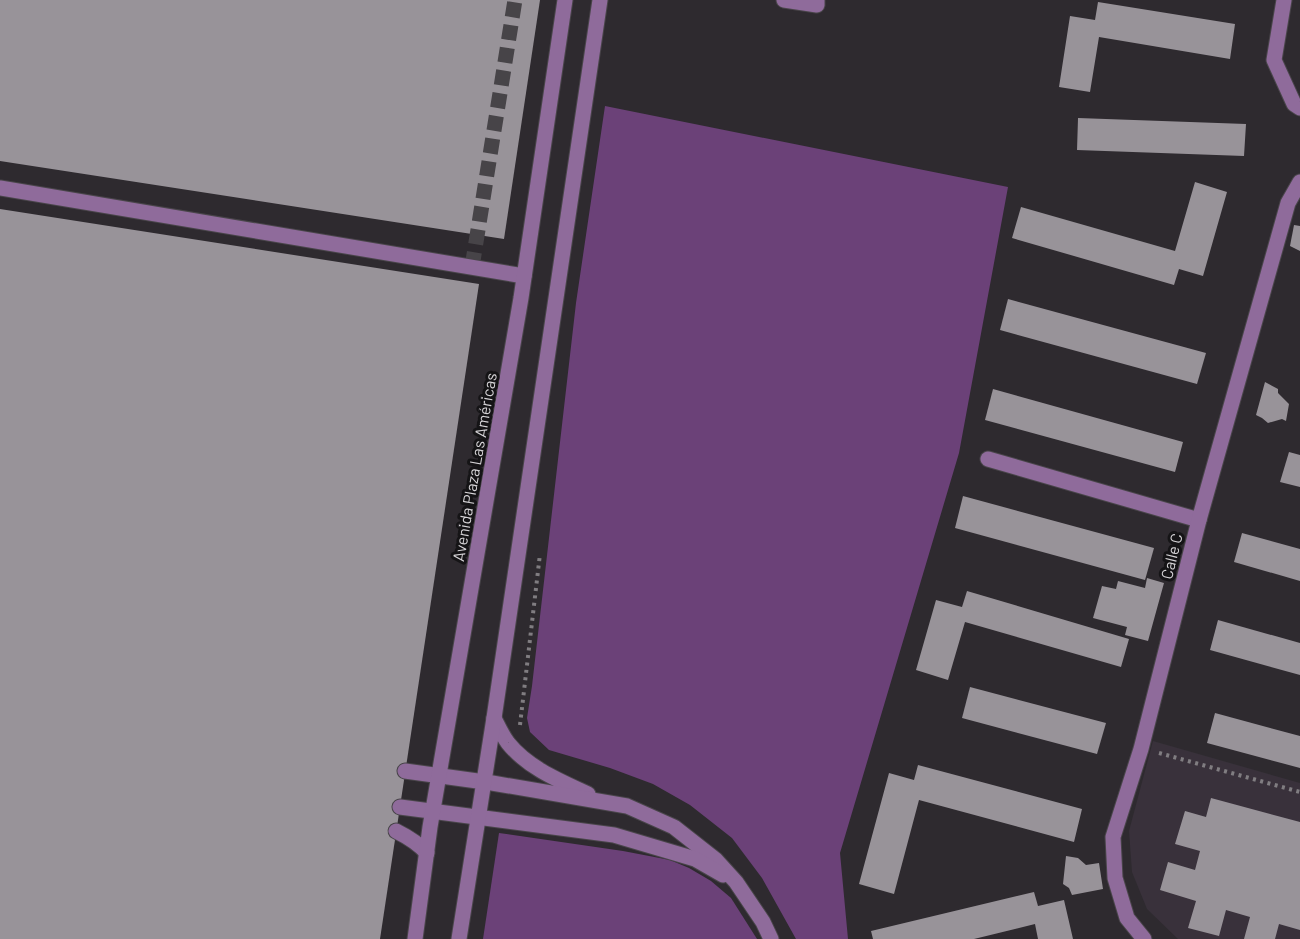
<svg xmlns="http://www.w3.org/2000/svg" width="1300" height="939" font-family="Barlow,sans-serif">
  <rect width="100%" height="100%" fill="#2e2a2f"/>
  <path fill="#39313b" d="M1153,741l147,42v156h-122l-31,-30 -15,-37 -3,-41z"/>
  <g fill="#6b4178">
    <path d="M605,106l403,81 -49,266 -119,400 8,86h-52l-34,-61 -30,-40 -42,-33 -37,-21 -43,-16 -61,-18 -19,-18 -3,-14 5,-32 44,-383z"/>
    <path d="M499,833l124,18 47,9 19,8 22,13 20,17 26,41h-274z"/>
  </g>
  <g fill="#989399">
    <path d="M0,0h540l-36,239 -504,-78z"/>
    <path d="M1098,2l137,22 -5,35 -131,-22 -9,55 -31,-5 11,-71 25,4z"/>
    <path d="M1078,118l168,6 -2,32 -167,-6z"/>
    <path d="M1195,182l32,10 -24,84 -24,-7 -5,16 -162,-47 9,-31 154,44z"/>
    <path d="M0,209l479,75 -99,655h-380z"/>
    <path d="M1294,225l6,1v25l-10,-5z"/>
    <path d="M1008,299l198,54 -9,31 -197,-54z"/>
    <path d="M1265,382l13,7v4l11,11 -3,17 -4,-2 -14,4 -6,-5 -6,-3z"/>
    <path d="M993,389l190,53 -8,30 -190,-52z"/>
    <path d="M1289,452l11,3v32l-20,-5z"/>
    <path d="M963,496l191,52 -9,32 -190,-52z"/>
    <path d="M1242,533l58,16v32l-66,-19z"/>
    <path d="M1147,578l17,5 -16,58 -23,-6 2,-8 -34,-9 9,-32 14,3 2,-8 27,7z"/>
    <path d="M967,591l162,48 -8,28 -156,-45 -17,58 -32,-10 20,-70 26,7z"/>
    <path d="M1218,620l82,23v32l-90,-25z"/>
    <path d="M970,687l136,36 -9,31 -135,-36z"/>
    <path d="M1215,713l85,23v32l-93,-25z"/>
    <path d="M918,765l164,44 -8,33 -155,-42 -25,94 -35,-10 30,-111 25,7z"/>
    <path d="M1211,798l89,24v108l-21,-6 -4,15h-31l6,-22 -24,-7 -7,26 -31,-8 8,-27 -36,-11 8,-28 27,8 5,-19 -25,-7 10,-33 21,6z"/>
    <path d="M1066,856l12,2 8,7 13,-2 4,26 -31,6 -3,-7 -6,-4z"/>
    <path d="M1034,892l4,14 26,-6 9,39h-35l-3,-15 -61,15h-101l-2,-8z"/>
  </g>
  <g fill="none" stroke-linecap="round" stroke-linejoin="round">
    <path stroke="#474448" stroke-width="15" stroke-dasharray="15 8" stroke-linecap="butt" d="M472,267l43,-267"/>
    <g stroke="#49454a" stroke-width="17">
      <g id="minor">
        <path d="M784,0l33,5v-5"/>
        <path d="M1284,0l-10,60 20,44 6,4"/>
        <path d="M0,188l524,88"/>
        <path d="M988,459l211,61"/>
        <path d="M494,718c4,8 8,17 14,25 20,25 52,38 80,51"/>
        <path d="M405,771l87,12 135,23 47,21 42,33 20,22 27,40 8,17"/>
        <path d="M400,807l214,28 81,24 28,16"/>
        <path d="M396,831c12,6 22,12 31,22"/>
        <path d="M415,939l15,-112 91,-529 44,-298"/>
        <path d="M459,939l35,-221 106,-718"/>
        <path d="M1144,939l-17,-21 -12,-40 -2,-41 28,-88 58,-229 89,-317 12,-21"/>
      </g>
    </g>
    <g stroke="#807d81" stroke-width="4" stroke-dasharray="3 4.5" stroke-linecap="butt">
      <path d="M520,725l20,-171"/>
      <path d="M1159,753l141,39"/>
    </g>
    <use href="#minor" stroke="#8f6b9b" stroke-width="15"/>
  </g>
  <g text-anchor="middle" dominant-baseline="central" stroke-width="6" stroke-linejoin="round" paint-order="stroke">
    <g font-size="16" fill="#d6d4d7" stroke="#151416">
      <text transform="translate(474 467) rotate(-80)">Avenida Plaza Las Américas</text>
      <text transform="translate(1171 556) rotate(-76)">Calle C</text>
    </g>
  </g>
</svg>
